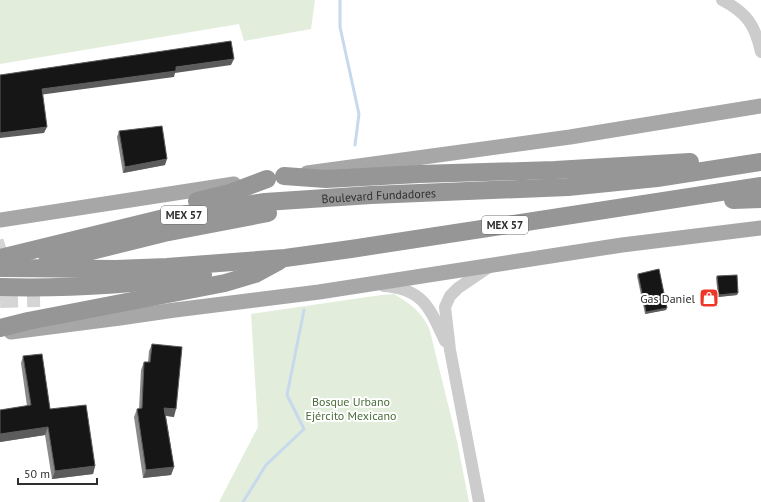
<svg xmlns="http://www.w3.org/2000/svg" width="761" height="502" font-family="'PT Sans',sans-serif">
  <rect width="100%" height="100%" fill="#fff"/>
  <g fill="#e2eddb">
    <path d="M0,0h315l-4,29 -67,12 -5,-17 -239,40z"/>
    <path d="M394,294c17,10 29,19 36,37l27,110 12,61h-250l39,-75 -7,-113 130,-19z"/>
  </g>
  <g fill="none" stroke-linecap="round" stroke-linejoin="round">
    <g stroke="#c7d9ed" stroke-width="3">
      <path d="M340,0v27l19,87 -4,31"/>
      <path d="M243,502l23,-37 38,-36 -17,-34 17,-85"/>
    </g>
    <g stroke="#d5d5d5" stroke-width="18" stroke-dasharray="18 9" stroke-linecap="butt">
      <path d="M0,249l6,-2"/>
      <path d="M0,299l40,-1"/>
    </g>
    <g stroke="#ccc" stroke-width="12">
      <path d="M722,0c25,13 33,25 39,52"/>
      <path d="M384,286c40,3 46,23 61,55"/>
      <path d="M479,502l-29,-152 -5,-43 5,-11 8,-8 31,-21"/>
    </g>
    <g stroke="#a7a7a7" stroke-width="15">
      <path d="M307,173l263,-36 191,-31"/>
      <path d="M0,220l234,-36"/>
      <path d="M11,332l109,-14 55,-8 144,-18 303,-47 139,-17"/>
    </g>
    <g stroke="#969696" stroke-width="18">
      <path d="M284,176l42,3 93,-5 136,-4 135,-8"/>
      <path d="M733,200l28,-1"/>
      <path d="M197,201l33,-8 37,-14"/>
      <path id="s1" d="M0,258l164,-40 46,-8 55,-8 106,-7 197,-8 89,-9 104,-16"/>
      <path d="M47,262l117,-29 104,-20"/>
      <path d="M0,268l116,1 51,-2 118,-9 66,-9 410,-63"/>
      <path d="M0,287c67,2 136,-3 203,-12"/>
      <path d="M0,328l28,-7 197,-38 30,-9 24,-13"/>
    </g>
  </g>
  <g fill="#8a8a8a">
    <path d="M119,131l46,34 -42,8 -6,-36z"/>
    <path d="M638,274l28,36 -21,4 -8,-38z"/>
    <path d="M717,276l20,19 -19,2 -2,-19z"/>
    <path d="M152,344l22,73 -8,-1 8,51 -3,8 -28,3 -9,-61 3,-8h2l2,-39 3,-8h4l1,-11z"/>
    <path d="M23,356l27,53 45,57 -2,8 -41,5 -7,-44 -45,7v-32l27,-4 -6,-43z"/>
  </g>
  <g fill="#5c5c5c">
    <path d="M234,59l-3,6 -56,8 -1,4 -135,18 3,-6 134,-22z"/>
    <path d="M47,127l-3,6 -44,5v-5z"/>
    <path d="M167,159l-2,6 -42,8 2,-6z"/>
    <path d="M738,293l-1,2 -19,2 1,-2z"/>
    <path d="M667,308l-1,2 -21,4 1,-2z"/>
    <path d="M164,408l12,1 -2,8 -12,-2z"/>
    <path d="M48,427l-3,8 -45,7v-8z"/>
    <path d="M95,466l-2,8 -41,5 3,-8z"/>
    <path d="M174,467l-3,8 -28,3 3,-8z"/>
  </g>
  <g fill="#161616" stroke="#5c5c5c">
    <path d="M231,41l3,18 -58,8v4l-134,18 5,38 -47,6v-58z"/>
    <path d="M162,126l5,33 -42,8 -6,-36z"/>
    <path d="M659,269l8,39 -21,4 -8,-38z"/>
    <path d="M737,275l1,18 -19,2 -2,-19z"/>
    <path d="M152,344l30,3 -6,62 -12,-1 10,59 -28,3 -9,-61 5,-1 2,-46h6z"/>
    <path d="M42,354l8,55 36,-4 9,61 -40,5 -7,-44 -48,7v-24l31,-5 -8,-49z"/>
  </g>
  <defs>
    <g id="shop-square" transform="scale(1)"><rect x="-9" y="-9" width="18" height="18" rx="4" fill="#ee3728" stroke="#fff"/><path d="M-5-2.5h2.3a2.7 3.5 0 0 1 5.4 0H5L5.5 6h-11ZM-1.5-2.5h3a1.5 2.3 0 0 0-3 0Z" fill="#fff"/></g>
  </defs>
  <g fill-rule="evenodd">
    <use href="#shop-square" x="709" y="298"/>
  </g>
  <g text-anchor="middle" dominant-baseline="central" stroke-width="4" stroke-linejoin="round" paint-order="stroke">
    <g fill="#fff" stroke="#6d6d6d" stroke-width="1">
      <rect x="161" y="206" width="46" height="18" rx="3"/>
      <rect x="482" y="216" width="46" height="18" rx="3"/>
    </g>
    <g font-size="11" font-weight="bold" fill="#2f2f2f">
      <text x="184" y="215">MEX 57</text>
      <text x="505" y="225">MEX 57</text>
    </g>
    <g font-size="12" fill="#2f2f2f" stroke="#fff">
      <text stroke="none"><textPath href="#s1" startOffset="385">Boulevard Fundadores</textPath></text>
    </g>
    <g font-size="12" fill="#2f2f2f" stroke="#fff" text-anchor="end">
      <text x="695" y="298">Gas Daniel</text>
    </g>
    <g font-size="12" fill="#4a6d39" stroke="#fff">
      <text x="351" y="401">Bosque Urbano<tspan x="351" dy="14">Ejército Mexicano</tspan></text>
    </g>
  </g>
  <path d="M18 478v6h79v-6" fill="none" stroke="#2f2f2f" stroke-width="2"/>
  <text x="24" y="478" font-size="12" fill="#2f2f2f" stroke="#ffffff" stroke-width="3" paint-order="stroke">50 m</text>
</svg>
